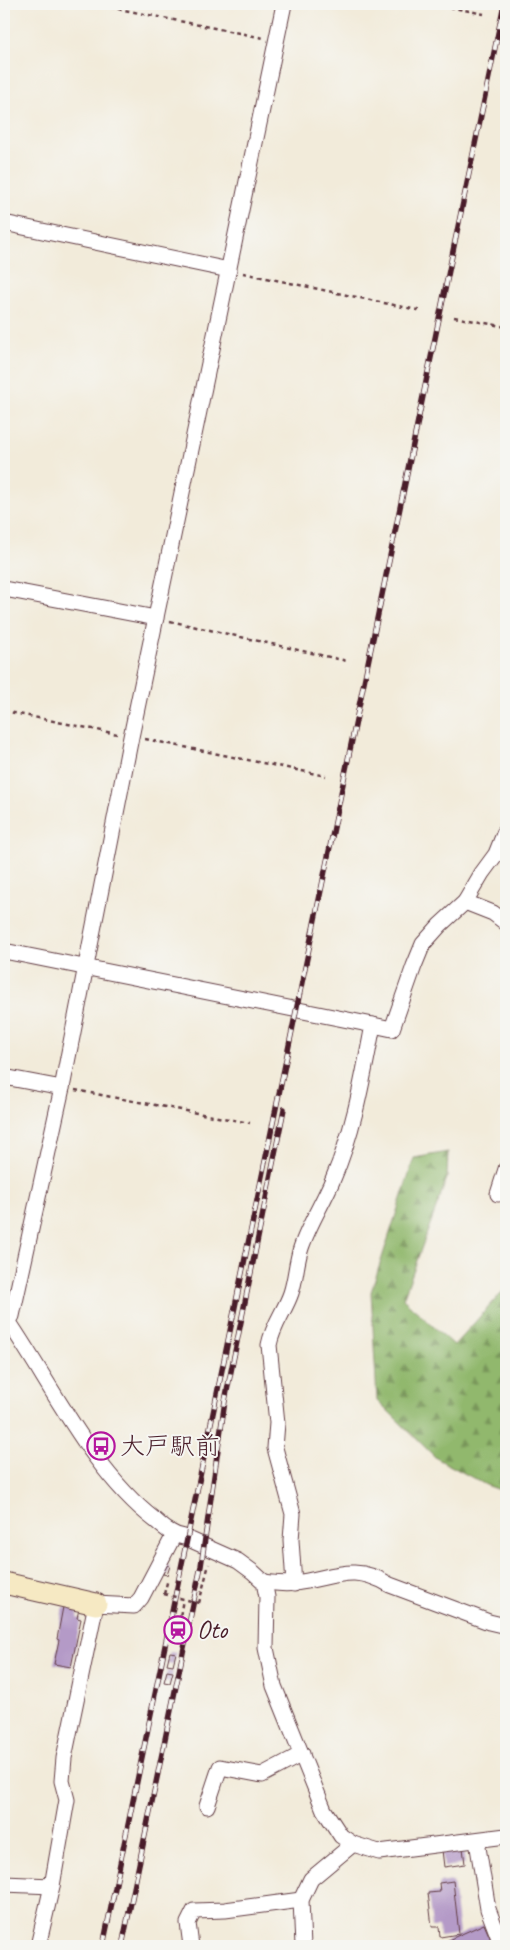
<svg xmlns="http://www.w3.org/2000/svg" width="510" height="1950" font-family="Caveat,'Klee One',sans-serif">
  <defs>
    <pattern id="forest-firs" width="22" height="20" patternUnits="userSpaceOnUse" patternTransform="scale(1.25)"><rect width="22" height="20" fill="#91b86d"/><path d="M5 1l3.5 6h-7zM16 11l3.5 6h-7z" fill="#78955a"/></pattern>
  </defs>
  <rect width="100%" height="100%" fill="#f6f6f2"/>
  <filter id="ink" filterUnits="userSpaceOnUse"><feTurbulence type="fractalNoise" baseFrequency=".02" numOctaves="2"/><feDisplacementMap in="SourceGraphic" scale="10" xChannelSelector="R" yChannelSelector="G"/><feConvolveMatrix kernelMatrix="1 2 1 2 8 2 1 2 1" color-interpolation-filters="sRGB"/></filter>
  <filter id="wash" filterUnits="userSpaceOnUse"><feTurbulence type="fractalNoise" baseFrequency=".0096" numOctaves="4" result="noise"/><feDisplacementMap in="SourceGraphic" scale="20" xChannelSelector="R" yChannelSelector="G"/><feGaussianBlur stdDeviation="1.12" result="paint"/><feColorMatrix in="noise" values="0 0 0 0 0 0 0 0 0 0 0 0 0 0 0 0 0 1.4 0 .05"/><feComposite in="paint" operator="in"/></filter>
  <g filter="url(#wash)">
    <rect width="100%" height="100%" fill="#f2ebda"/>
    <path fill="url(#forest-firs)" stroke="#6e6c4c" d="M448,1152l-1,26 -44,121 51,46 52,-57v204l-20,-7 -50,-27 -59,-58 -6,-108 43,-134z"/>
    <g id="blocks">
      <g fill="#b49ac7">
        <path d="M166,1565l4,1 -3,9 -4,-1z"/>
        <path d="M63,1607l16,2 -2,9 4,1 -10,48 -17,-3 5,-24 -2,-1z"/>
        <path d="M170,1652l6,1 -3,12 -6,-1z"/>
        <path d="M167,1671l6,1 -3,11 -6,-1z"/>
        <path d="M463,1848l2,16 -21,3 -2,-17z"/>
        <path d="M453,1881l6,53 -19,3 -1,-10h-7l-4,-34 12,-1 -1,-9z"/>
        <path d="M484,1924l7,16 -13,6h-30l-2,-5z"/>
      </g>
    </g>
  </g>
  <g filter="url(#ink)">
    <use href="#blocks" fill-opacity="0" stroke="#633e45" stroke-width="1"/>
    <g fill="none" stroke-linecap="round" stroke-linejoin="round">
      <g stroke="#633e45" stroke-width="17">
        <g id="minor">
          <path d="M4,223l225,47"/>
          <path d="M4,589l152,29"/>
          <path d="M465,902l28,11 13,10"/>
          <path d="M4,951l369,74c-10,52 -19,106 -40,154 -10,24 -24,45 -32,69 -5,15 -5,30 -10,45 -6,18 -18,31 -22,52l8,78 -2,25 18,66 -2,26 3,44"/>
          <path d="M373,1025l19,4 22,-63 9,-22 17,-19 25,-23 17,-29 14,-19 10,-25"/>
          <path d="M4,1077l58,11"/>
          <path d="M498,1194l8,-25"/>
          <path d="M4,1315c46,66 87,156 151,205 9,8 17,15 29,17l54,24 15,11 11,10 3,15 -1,51 8,38 50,124 17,26 12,8 26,8 127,-16"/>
          <path d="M8,1321l4,-5 50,-228 69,-351 153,-733"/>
          <path d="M264,1582c10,1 21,3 31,1 38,-5 58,-21 95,2l99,37 17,4"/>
          <path d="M207,1806l13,-39 42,8 40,-21"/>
          <path d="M477,1841l11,68 14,37"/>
          <path d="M4,1884l48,2"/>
          <path d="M38,1946l14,-60 15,-86 -5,-19 2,-23 32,-154 38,2 7,-8 33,-63"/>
          <path d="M191,1946l-3,-23 6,-12 31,-1 76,-10"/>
          <path d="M303,1946l-2,-46 10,-21 42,-35"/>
        </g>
      </g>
      <g stroke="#633e45" stroke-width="23">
        <path id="secondary" d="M4,1583l92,21"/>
      </g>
      <g stroke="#633e45" stroke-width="2.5" stroke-dasharray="4 4" stroke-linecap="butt">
        <path d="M94,4l170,34"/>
        <path d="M434,4l50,10"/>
        <path d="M243,273l179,38"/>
        <path d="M454,317l52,10"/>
        <path d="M170,621l177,40"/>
        <path d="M4,711l113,23"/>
        <path d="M145,739l181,37"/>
        <path d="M75,1090l175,33"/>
        <path d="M164,1594l4,-15"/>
        <path d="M199,1603l10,-39"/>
        <path d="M179,1623l4,-24"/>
      </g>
      <use href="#minor" stroke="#fff" stroke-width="15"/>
      <use href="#secondary" stroke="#f6e9c3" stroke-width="21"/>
      <g stroke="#4a1f2b" stroke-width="5.5">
        <g id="rail">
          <path d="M103,1946l401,-1942"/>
          <path d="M122,1946l79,-380 24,-165 59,-292"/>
        </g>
      </g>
      <use href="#rail" stroke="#f6f6f2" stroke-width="4" stroke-dasharray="11" stroke-linecap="butt"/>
      <path stroke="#633e45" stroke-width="2.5" stroke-dasharray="4 4" stroke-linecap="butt" d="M164,1594l35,9"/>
    </g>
  </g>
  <defs>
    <g id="bus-ring" transform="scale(1.4375)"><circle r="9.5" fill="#f6f6f2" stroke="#b5179e" stroke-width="1.5"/><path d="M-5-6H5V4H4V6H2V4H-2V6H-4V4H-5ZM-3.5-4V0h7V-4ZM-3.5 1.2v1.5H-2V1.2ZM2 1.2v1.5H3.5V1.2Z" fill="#b5179e"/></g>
    <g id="station-ring" transform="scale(1.4375)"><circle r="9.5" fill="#f6f6f2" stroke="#b5179e" stroke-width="1.5"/><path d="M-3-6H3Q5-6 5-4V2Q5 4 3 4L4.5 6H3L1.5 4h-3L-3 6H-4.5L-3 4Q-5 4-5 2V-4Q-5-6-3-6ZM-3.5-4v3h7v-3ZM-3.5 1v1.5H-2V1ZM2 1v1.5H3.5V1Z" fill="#b5179e"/></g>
  </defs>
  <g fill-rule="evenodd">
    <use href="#bus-ring" x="101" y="1446"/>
    <use href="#station-ring" x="178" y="1630"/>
  </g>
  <g text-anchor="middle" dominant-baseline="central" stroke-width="4" stroke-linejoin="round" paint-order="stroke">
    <g font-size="25" fill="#4a1f2b" stroke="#f6f6f2" text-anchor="start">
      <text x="120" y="1446">大戸駅前</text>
      <text x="197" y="1630">Oto</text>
    </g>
  </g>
  <rect width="510" height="1950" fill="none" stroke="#f6f6f2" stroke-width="20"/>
</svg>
